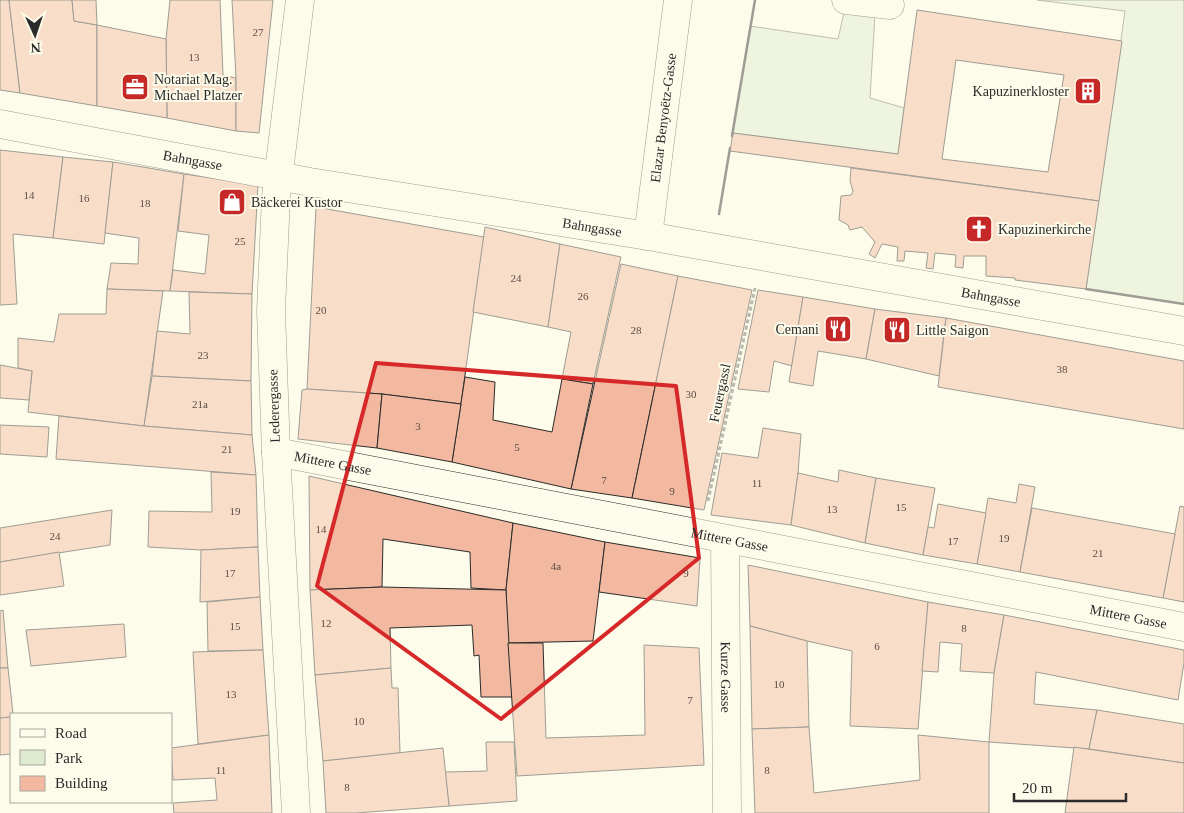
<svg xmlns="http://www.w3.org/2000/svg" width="1184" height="813" font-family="Georgia,serif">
  <rect width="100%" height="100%" fill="#fdfbea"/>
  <g fill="#deebd1" stroke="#74746e">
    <path d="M1037,0h147v304l-98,-15 39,-278z"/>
    <path d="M845,8l30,6 -5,84 34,10 -6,46 -165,-21 17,-107 88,13z"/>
  </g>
  <g fill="#f2b8a0" stroke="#2b2b2b" fill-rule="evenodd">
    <path d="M0,0h9l11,93 -20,-3z"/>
    <path d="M9,0h63l2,21 23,4v81l-77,-13z"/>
    <path d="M72,0h24l1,25 -23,-4z"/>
    <path d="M170,0h50l3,75 13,3v53l-69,-13 -1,-79z"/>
    <path d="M232,0h41l-14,133 -23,-2v-53z"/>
    <path d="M917,10l205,31 -23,160 -369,-50 3,-18 165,21zM956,60l108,15 -16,97 -106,-13z"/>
    <path d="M97,25l69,14 1,79 -70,-12z"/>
    <path d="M0,150l63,7 -10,81 -40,-4 4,70 -17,1z"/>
    <path d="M63,157l50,5 -9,82 -51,-6z"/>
    <path d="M113,162l71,12 -14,117 -63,-2 4,-26 27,1 1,-26 -34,-5z"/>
    <path d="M851,168l248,33 -13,88 -71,-9v-2l-29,-2v-20h-22l-1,12 -8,-1 1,-12 -21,-2 -2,16 -7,-1 2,-15 -23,-2 -1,10h-7l1,-14 -16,-3 -7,14 -6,-4 6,-12 -13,-15 -12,3 -2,-5 -9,-5 2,-24 10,-1 2,-4 -3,-10z"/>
    <path d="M184,174l74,11 -6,109 -82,-3 3,-21 32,4 4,-39 -31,-4z"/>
    <path d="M316,207l168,30 -23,167 -79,-10 -75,-5z"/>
    <path d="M485,227l75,17 -12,83 -75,-15z"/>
    <path d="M560,244l61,13 -28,127 -31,-5 9,-47 -23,-5z"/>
    <path d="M621,264l57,12 -46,222 -61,-9z"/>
    <path d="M678,276l74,14 -48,220 -72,-12z"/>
    <path d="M107,289l56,2 -19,135 -116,-14 4,-41 -14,-3v-30l36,4 5,-28h47z"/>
    <path d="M758,290l45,7 -11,69 -18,-5 -5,31 -31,-3z"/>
    <path d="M189,292l63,2 -1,87 -99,-5 5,-45 33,3z"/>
    <path d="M803,297l72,12 -9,50 -48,-8 -5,35 -24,-4z"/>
    <path d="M875,309l71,9 -7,58 -73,-17z"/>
    <path d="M946,318l238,43v68l-246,-42z"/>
    <path d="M0,365l32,6 -3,29 -29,-2z"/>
    <path d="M152,376l99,5 1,54 -108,-9z"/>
    <path d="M465,377l30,5 -2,38 59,12 10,-53 31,5 -22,105 -119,-27z"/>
    <path d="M307,389l75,5 -5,54 -79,-9 4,-49z"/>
    <path d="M382,394l79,10 -9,58 -75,-14z"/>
    <path d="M59,416l85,10 108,9 4,40 -200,-16z"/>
    <path d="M0,425l49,2 -2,30 -47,-3z"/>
    <path d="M763,428l38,6 -3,39 -7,52 -80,-10 11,-62 36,5z"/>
    <path d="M839,470l37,8 -11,65 -74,-18 7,-52 40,9z"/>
    <path d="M211,472l45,3 2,72 -57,3 -53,-3 1,-36 63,1z"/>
    <path d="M309,476l204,47 -7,67 -35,-2 -1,-36 -87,-13 -1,48 -72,3z"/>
    <path d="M876,478l59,10 -12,67 -58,-12z"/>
    <path d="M1019,484l16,3 -15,85 -43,-8 11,-66 28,5z"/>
    <path d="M938,504l48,9 -9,51 -54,-9 5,-28 6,1z"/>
    <path d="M1180,506l4,1v95l-21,-4z"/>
    <path d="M1032,508l143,26 -12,64 -143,-26z"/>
    <path d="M112,510l-2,35 -110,17v-34z"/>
    <path d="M513,523l92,19 -12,99 -85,2 -2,-53z"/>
    <path d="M605,542l95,16 -3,48 -98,-14z"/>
    <path d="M258,547l2,50 -60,5 1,-52z"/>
    <path d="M59,552l5,34 -64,9v-33z"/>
    <path d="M748,565l180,37 -10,127 -68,-3 2,-75 -45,-10 -57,-15z"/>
    <path d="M382,587l124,3 6,107h-31l-2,-42 -5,1 -2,-31 -82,3 1,40 -76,7 -5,-85z"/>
    <path d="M260,597l3,53 -55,1 -1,-49z"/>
    <path d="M928,602l76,13 -10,58 -34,-2 2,-27 -22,-2 -2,30 -16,-1z"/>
    <path d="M3,610l5,58h-8v-57z"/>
    <path d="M1004,615l180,35v13l-6,37 -142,-28 -2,32 63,6 -8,39 -100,-7 5,-69z"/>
    <path d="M124,624l2,33 -95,9 -5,-36z"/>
    <path d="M750,626l57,15 2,86 -57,2z"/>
    <path d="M508,643h35l3,95 99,-3 -1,-90 55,3 5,117 -187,11z"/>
    <path d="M263,650l6,85 -71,9 -5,-92z"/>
    <path d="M0,668h8l5,46h-2v3l-11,1z"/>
    <path d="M391,668l1,20h6l2,65 -77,8 -8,-86z"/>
    <path d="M1097,710l87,14v39l-95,-14z"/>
    <path d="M11,717v37l-11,1v-37z"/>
    <path d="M809,727l5,66 106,-13 -2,-45 71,7v71h-234l-3,-84z"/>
    <path d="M269,735l3,78h-98l-1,-10 44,-3 -2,-22 -42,2 -2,-32z"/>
    <path d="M486,742h28l3,59 -68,5 -4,-34 42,-1z"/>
    <path d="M1074,747l110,16v50h-119z"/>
    <path d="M443,748l6,58 -93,7h-30l-3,-52z"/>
  </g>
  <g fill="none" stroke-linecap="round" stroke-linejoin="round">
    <g stroke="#2b2b2b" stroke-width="29">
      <g id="minor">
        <path d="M846,0l44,5"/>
        <path id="s1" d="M0,124l310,58 338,54 536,95"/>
        <path id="s2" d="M648,236l30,-236"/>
        <path id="s3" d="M276,452l908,175"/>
        <path id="s4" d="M725,539l2,274"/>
        <path d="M296,813l-20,-361 -5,-141 5,-115 24,-196"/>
      </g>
    </g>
    <path stroke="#6a6964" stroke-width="3" stroke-dasharray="4 2.5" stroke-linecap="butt" d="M708,501l47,-213"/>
    <use href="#minor" stroke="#fdfbea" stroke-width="28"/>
    <g stroke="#2b2b2b" stroke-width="2.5">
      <path d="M732,136l23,-136"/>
      <path d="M719,214l11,-66"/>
      <path d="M1086,289l98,15"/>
    </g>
  </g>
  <path d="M0 0H1184V813H0ZM376,363l300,23 23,172 -198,161 -184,-133z" fill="#fdfbea" fill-opacity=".55" fill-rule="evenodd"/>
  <path fill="none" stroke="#d62828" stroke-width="4" stroke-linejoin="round" d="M376,363l300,23 23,172 -198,161 -184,-133z"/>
  <defs>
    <g id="office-square" transform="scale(1.4375)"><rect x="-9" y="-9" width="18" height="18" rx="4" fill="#c62828" stroke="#fdfbea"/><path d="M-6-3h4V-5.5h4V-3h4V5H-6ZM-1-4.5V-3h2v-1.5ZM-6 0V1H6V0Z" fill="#fff"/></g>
    <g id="building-square" transform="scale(1.4375)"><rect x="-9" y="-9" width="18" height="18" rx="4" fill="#c62828" stroke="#fdfbea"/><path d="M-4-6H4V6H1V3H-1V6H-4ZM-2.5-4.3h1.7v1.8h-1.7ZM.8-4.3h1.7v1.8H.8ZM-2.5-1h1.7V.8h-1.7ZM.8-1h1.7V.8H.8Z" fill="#fff"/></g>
    <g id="shop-square" transform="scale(1.4375)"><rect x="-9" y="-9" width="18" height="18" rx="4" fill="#c62828" stroke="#fdfbea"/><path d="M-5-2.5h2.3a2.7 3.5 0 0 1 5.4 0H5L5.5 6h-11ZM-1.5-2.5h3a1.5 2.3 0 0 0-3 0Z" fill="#fff"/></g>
    <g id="church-square" transform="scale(1.4375)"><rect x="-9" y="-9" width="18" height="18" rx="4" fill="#c62828" stroke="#fdfbea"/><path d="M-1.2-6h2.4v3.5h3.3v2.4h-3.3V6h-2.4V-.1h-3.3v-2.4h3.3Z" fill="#fff"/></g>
    <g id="restaurant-square" transform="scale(1.4375)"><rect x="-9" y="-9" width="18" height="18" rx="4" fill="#c62828" stroke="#fdfbea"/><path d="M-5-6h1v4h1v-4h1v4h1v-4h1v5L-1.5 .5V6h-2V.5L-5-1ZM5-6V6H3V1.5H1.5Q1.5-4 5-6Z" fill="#fff"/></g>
  </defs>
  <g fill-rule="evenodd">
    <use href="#office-square" x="135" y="87"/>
    <use href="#building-square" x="1088" y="91"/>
    <use href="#shop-square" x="232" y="202"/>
    <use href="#church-square" x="979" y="229"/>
    <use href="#restaurant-square" x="838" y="329"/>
    <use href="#restaurant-square" x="897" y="330"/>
  </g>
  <g text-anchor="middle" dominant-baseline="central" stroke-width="4" stroke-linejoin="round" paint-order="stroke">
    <g font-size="11" fill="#5d4e48">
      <text x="258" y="32">27</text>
      <text x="194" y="57">13</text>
      <text x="29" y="195">14</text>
      <text x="84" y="198">16</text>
      <text x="145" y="203">18</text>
      <text x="240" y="241">25</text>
      <text x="516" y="278">24</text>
      <text x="583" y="296">26</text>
      <text x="321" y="310">20</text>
      <text x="636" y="330">28</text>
      <text x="203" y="355">23</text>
      <text x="1062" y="369">38</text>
      <text x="691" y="394">30</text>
      <text x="200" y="404">21a</text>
      <text x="418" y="426">3</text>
      <text x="517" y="447">5</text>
      <text x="227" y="449">21</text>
      <text x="604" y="480">7</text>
      <text x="757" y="483">11</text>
      <text x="672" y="491">9</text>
      <text x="901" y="507">15</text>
      <text x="832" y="509">13</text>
      <text x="235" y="511">19</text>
      <text x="321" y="529">14</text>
      <text x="55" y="536">24</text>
      <text x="1004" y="538">19</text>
      <text x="953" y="541">17</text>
      <text x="1098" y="553">21</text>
      <text x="556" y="566">4a</text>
      <text x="230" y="573">17</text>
      <text x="686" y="573">9</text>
      <text x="326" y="623">12</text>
      <text x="235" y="626">15</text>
      <text x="964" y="628">8</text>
      <text x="877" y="646">6</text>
      <text x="779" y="684">10</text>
      <text x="231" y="694">13</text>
      <text x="690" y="700">7</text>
      <text x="359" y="721">10</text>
      <text x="221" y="770">11</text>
      <text x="767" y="770">8</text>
      <text x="347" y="787">8</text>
    </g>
    <g font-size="14" fill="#2b2b2b" stroke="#fdfbea" text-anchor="start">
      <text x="154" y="79">Notariat Mag.<tspan x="154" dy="16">Michael Platzer</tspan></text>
      <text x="1069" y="91" text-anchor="end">Kapuzinerkloster</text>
      <text x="251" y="202">Bäckerei Kustor</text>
      <text x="998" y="229">Kapuzinerkirche</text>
      <text x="819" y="329" text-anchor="end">Cemani</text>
      <text x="916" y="330">Little Saigon</text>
    </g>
    <g font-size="14" fill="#2b2b2b" stroke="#fdfbea">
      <text stroke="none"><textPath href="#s2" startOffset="119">Elazar Benyoëtz-Gasse</textPath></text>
      <text stroke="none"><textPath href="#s1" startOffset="196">Bahngasse</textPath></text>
      <text stroke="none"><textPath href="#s1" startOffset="601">Bahngasse</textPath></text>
      <text stroke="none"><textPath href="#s1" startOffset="1006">Bahngasse</textPath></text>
      <text transform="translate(720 393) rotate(-78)">Feuergassl</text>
      <text transform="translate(274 406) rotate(-92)">Lederergasse</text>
      <text stroke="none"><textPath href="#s3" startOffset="58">Mittere Gasse</textPath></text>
      <text stroke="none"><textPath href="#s3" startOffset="462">Mittere Gasse</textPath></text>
      <text stroke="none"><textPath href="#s3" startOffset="868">Mittere Gasse</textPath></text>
      <text stroke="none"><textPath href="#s4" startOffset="138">Kurze Gasse</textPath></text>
    </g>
  </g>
  <rect x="10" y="713" width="162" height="90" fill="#fdfbea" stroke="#a9a89e"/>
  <rect x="20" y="729" width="25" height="8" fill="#fdfbea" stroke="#a9a89e"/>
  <text x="55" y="738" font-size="15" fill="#2b2b2b">Road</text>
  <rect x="20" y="750" width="25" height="15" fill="#deebd1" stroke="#a9a89e"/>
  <text x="55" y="763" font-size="15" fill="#2b2b2b">Park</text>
  <rect x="20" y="776" width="25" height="15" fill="#f2b8a0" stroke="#a9a89e"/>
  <text x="55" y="788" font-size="15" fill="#2b2b2b">Building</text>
  <g transform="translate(35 35) rotate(177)" stroke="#fdfbea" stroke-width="4" paint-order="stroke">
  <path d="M0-4L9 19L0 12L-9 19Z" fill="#2b2b2b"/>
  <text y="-8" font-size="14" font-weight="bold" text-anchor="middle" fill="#2b2b2b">N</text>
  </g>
  <path d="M1014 793v8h112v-8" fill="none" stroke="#2b2b2b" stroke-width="2.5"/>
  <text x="1022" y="793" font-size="15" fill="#2b2b2b" stroke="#fdfbea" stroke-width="4" paint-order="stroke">20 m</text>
</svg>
